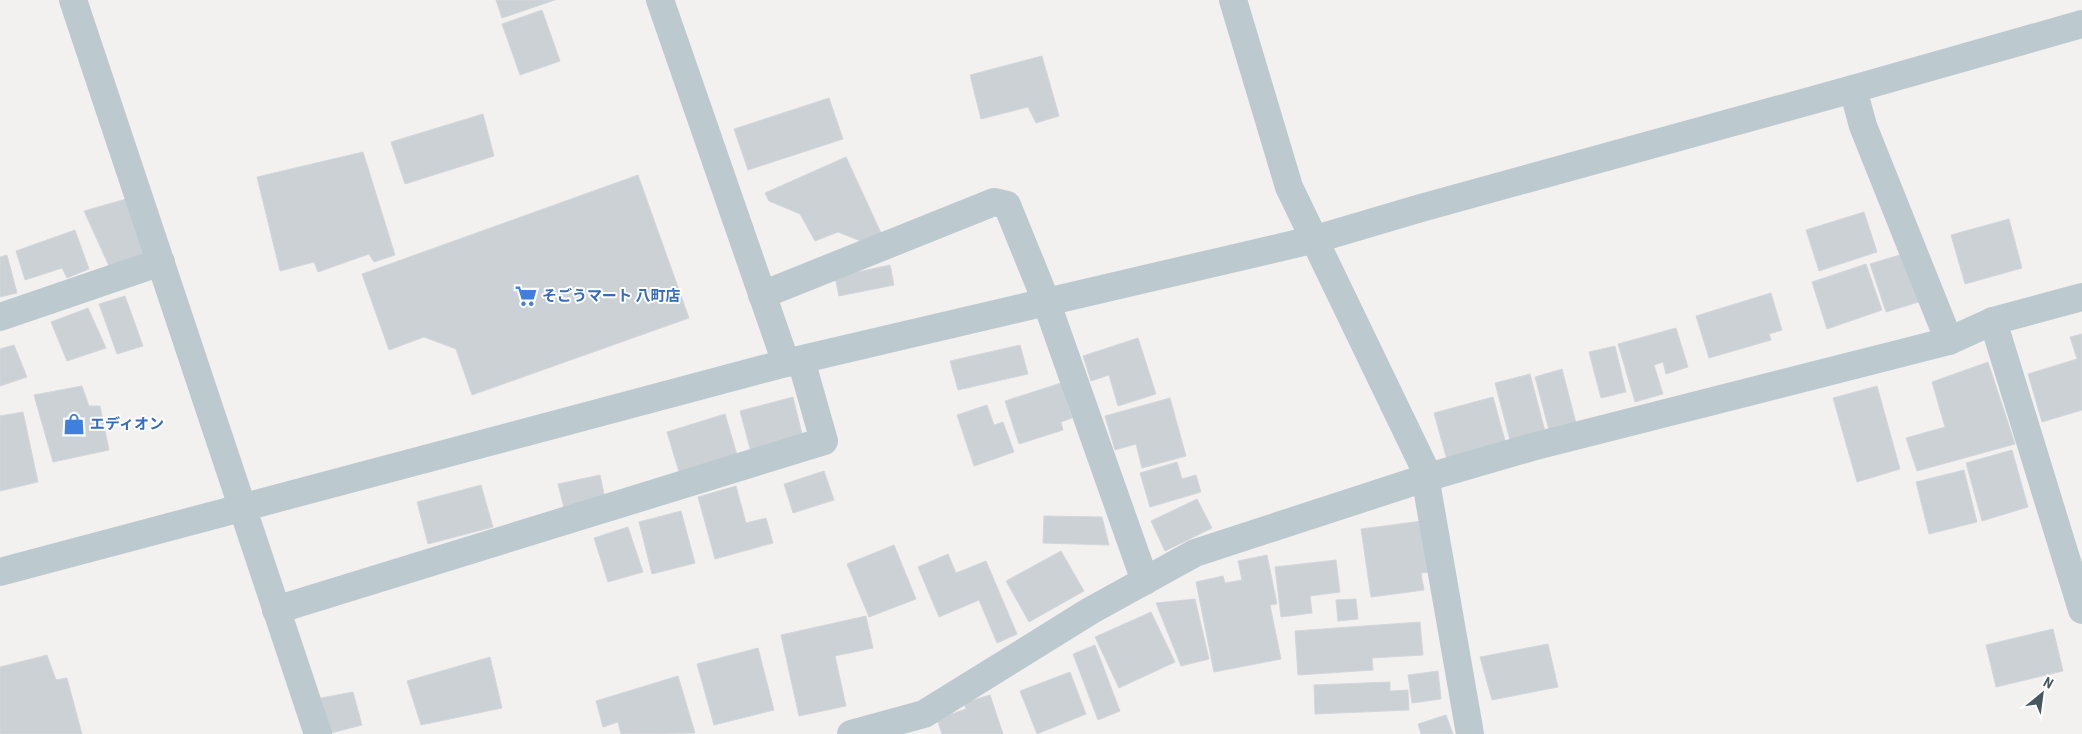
<svg xmlns="http://www.w3.org/2000/svg" width="2082" height="734" font-family="'Roboto Condensed','Noto Sans JP',sans-serif">
  <rect width="100%" height="100%" fill="#f3f0f0"/>
  <g fill="#cbd1d5" stroke="#d3d7dc">
    <path d="M496,0h59l-53,18z"/>
    <path d="M542,10l18,51 -40,14 -18,-51z"/>
    <path d="M1042,56l17,60 -23,7 -8,-16 -47,12 -11,-44z"/>
    <path d="M829,98l14,41 -95,31 -14,-41z"/>
    <path d="M483,114l11,42 -89,28 -14,-42z"/>
    <path d="M363,152l32,103 -21,7 -5,-8 -51,18 -4,-10 -34,9 -23,-94z"/>
    <path d="M846,157l36,78 -14,9 -30,-12 -23,9 -15,-27 -31,-13 -4,-8z"/>
    <path d="M638,175l51,143 -217,77 -16,-46 -32,-12 -35,13 -27,-76z"/>
    <path d="M126,199l20,56 -37,11 -25,-55z"/>
    <path d="M1864,212l13,40 -58,19 -13,-41z"/>
    <path d="M2009,219l13,49 -57,16 -14,-49z"/>
    <path d="M75,230l14,39 -22,9 -5,-10 -37,12 -9,-29z"/>
    <path d="M1906,253l16,48 -36,11 -16,-48z"/>
    <path d="M7,255l10,38 -17,4v-40z"/>
    <path d="M1866,264l16,46 -55,19 -15,-47z"/>
    <path d="M890,265l4,20 -55,11 -4,-19z"/>
    <path d="M1771,293l11,37 -13,4 2,6 -62,18 -13,-42z"/>
    <path d="M125,296l18,50 -26,8 -18,-50z"/>
    <path d="M88,308l18,40 -39,13 -16,-39z"/>
    <path d="M1676,328l12,39 -22,7 -3,-12 -9,3 9,29 -28,8 -17,-58z"/>
    <path d="M2082,334v76l-40,12 -14,-48 49,-15 -7,-22z"/>
    <path d="M1138,338l18,56 -38,12 -9,-31 -18,6 -8,-25z"/>
    <path d="M14,345l13,32 -27,9v-37z"/>
    <path d="M1020,345l8,29 -70,16 -8,-29z"/>
    <path d="M1615,346l11,46 -25,6 -12,-46z"/>
    <path d="M1988,362l27,82 -98,27 -11,-33 39,-11 -13,-45z"/>
    <path d="M1562,369l14,54 -27,7 -14,-53z"/>
    <path d="M1530,374l15,57 -35,9 -15,-57z"/>
    <path d="M1061,383l11,35 -11,4 2,8 -44,14 -14,-43z"/>
    <path d="M82,386l7,20h11l9,44 -56,12 -19,-67z"/>
    <path d="M1877,386l23,83 -43,13 -24,-84z"/>
    <path d="M793,397l10,41 -52,14 -11,-41z"/>
    <path d="M1493,397l13,47 -59,16 -13,-47z"/>
    <path d="M1170,398l16,58 -44,12 -6,-24 -21,6 -10,-34z"/>
    <path d="M987,405l7,20 9,-3 11,30 -40,14 -17,-51z"/>
    <path d="M23,412l15,70 -38,9v-75z"/>
    <path d="M725,414l12,41 -58,17 -12,-40z"/>
    <path d="M2012,450l16,57 -46,14 -16,-58z"/>
    <path d="M1177,462l5,17 14,-4 5,17 -51,15 -10,-34z"/>
    <path d="M1964,470l13,52 -48,12 -13,-52z"/>
    <path d="M824,471l10,29 -41,13 -9,-29z"/>
    <path d="M600,475l5,24 -41,9 -6,-24z"/>
    <path d="M481,485l12,42 -65,17 -11,-42z"/>
    <path d="M736,486l10,37 20,-5 7,25 -58,16 -17,-62z"/>
    <path d="M1197,499l15,29 -47,23 -14,-30z"/>
    <path d="M681,511l14,52 -43,11 -13,-52z"/>
    <path d="M1044,516l58,1 7,28 -66,-2z"/>
    <path d="M1422,521l7,51 -8,1 3,17 -53,7 -10,-68z"/>
    <path d="M628,527l15,45 -35,10 -14,-44z"/>
    <path d="M894,545l22,54 -47,18 -22,-53z"/>
    <path d="M1061,551l23,40 -55,31 -23,-41z"/>
    <path d="M948,554l8,19 30,-12 31,73 -20,9 -18,-43 -40,17 -21,-50z"/>
    <path d="M1267,555l10,49 -7,1 11,54 -67,13 -18,-90 27,-6 2,7 17,-3 -4,-19z"/>
    <path d="M1336,560l4,32 -30,4 2,17 -31,4 -6,-50z"/>
    <path d="M1195,599l14,60 -28,7 -25,-63z"/>
    <path d="M1356,599l2,20 -20,2 -2,-21z"/>
    <path d="M1151,612l24,50 -56,26 -24,-51z"/>
    <path d="M866,616l7,32 -38,8 11,50 -47,10 -18,-81z"/>
    <path d="M1420,622l3,33 -51,3 1,12 -75,5 -3,-44z"/>
    <path d="M2053,629l10,42 -67,16 -10,-42z"/>
    <path d="M1548,644l10,43 -66,13 -12,-43z"/>
    <path d="M1095,645l25,66 -22,9 -25,-66z"/>
    <path d="M758,648l16,62 -60,15 -17,-61z"/>
    <path d="M47,655l9,25 11,-2 15,56h-82v-67z"/>
    <path d="M490,657l12,51 -81,17 -14,-44z"/>
    <path d="M1438,671l3,28 -29,4 -4,-28z"/>
    <path d="M1070,672l16,42 -49,20 -17,-43z"/>
    <path d="M678,676l17,57 -74,1 -3,-12 -15,5 -7,-26z"/>
    <path d="M1390,682v9l18,-1 1,20 -94,4 -1,-29z"/>
    <path d="M353,692l9,33 -31,8 -10,-35z"/>
    <path d="M990,695l13,39h-61l-5,-15 29,-10 -2,-6z"/>
    <path d="M1446,715l7,19h-32l-3,-10z"/>
  </g>
  <g fill="none" stroke-linecap="round" stroke-linejoin="round">
    <g stroke="#bccad0" stroke-width="28">
      <path d="M73,0l245,734"/>
      <path d="M660,0l126,363"/>
      <path d="M1233,0l56,187 134,278 47,269"/>
      <path d="M1853,89l10,37 86,215"/>
      <path d="M762,295l232,-93 13,3 39,96 99,280"/>
      <path d="M0,317l161,-55"/>
      <path d="M1993,321l89,289"/>
      <path d="M0,572l786,-209 530,-124 105,-31 432,-119 229,-65"/>
      <path d="M276,610l548,-169 -23,-81"/>
      <path d="M851,734l73,-20 166,-103 105,-58 230,-75 107,-31 417,-106 44,-20 89,-24"/>
    </g>
  </g>
  <defs>
    <g id="supermarket-bare" transform="scale(1.725)"><path d="M-6-5.5h2.5l.6 2H6L4.5 2H-2.5L-4.4-4H-6ZM-1.5 3.2a1.3 1.3 0 1 0 .1 0ZM3 3.2a1.3 1.3 0 1 0 .1 0Z" fill="#3f7fe0" stroke="#fff" stroke-width="2.5" paint-order="stroke"/></g>
    <g id="shop-bare" transform="scale(1.725)"><path d="M-5-2.5h2.3a2.7 3.5 0 0 1 5.4 0H5L5.5 6h-11ZM-1.5-2.5h3a1.5 2.3 0 0 0-3 0Z" fill="#3f7fe0" stroke="#fff" stroke-width="2.5" paint-order="stroke"/></g>
  </defs>
  <g fill-rule="evenodd">
    <use href="#supermarket-bare" x="526" y="296"/>
    <use href="#shop-bare" x="74" y="424"/>
  </g>
  <g text-anchor="middle" dominant-baseline="central" stroke-width="4" stroke-linejoin="round" paint-order="stroke">
    <g font-size="15" font-weight="bold" fill="#366cbe" stroke="#fff" text-anchor="start">
      <text x="542" y="296">そごうマート 八町店</text>
      <text x="90" y="424">エディオン</text>
    </g>
  </g>
  <g transform="translate(2042 694) rotate(29)" stroke="#ffffff" stroke-width="4" paint-order="stroke">
  <path d="M0-4L9 19L0 12L-9 19Z" fill="#46575f"/>
  <text y="-8" font-size="14" font-weight="bold" text-anchor="middle" fill="#46575f">N</text>
  </g>
</svg>
